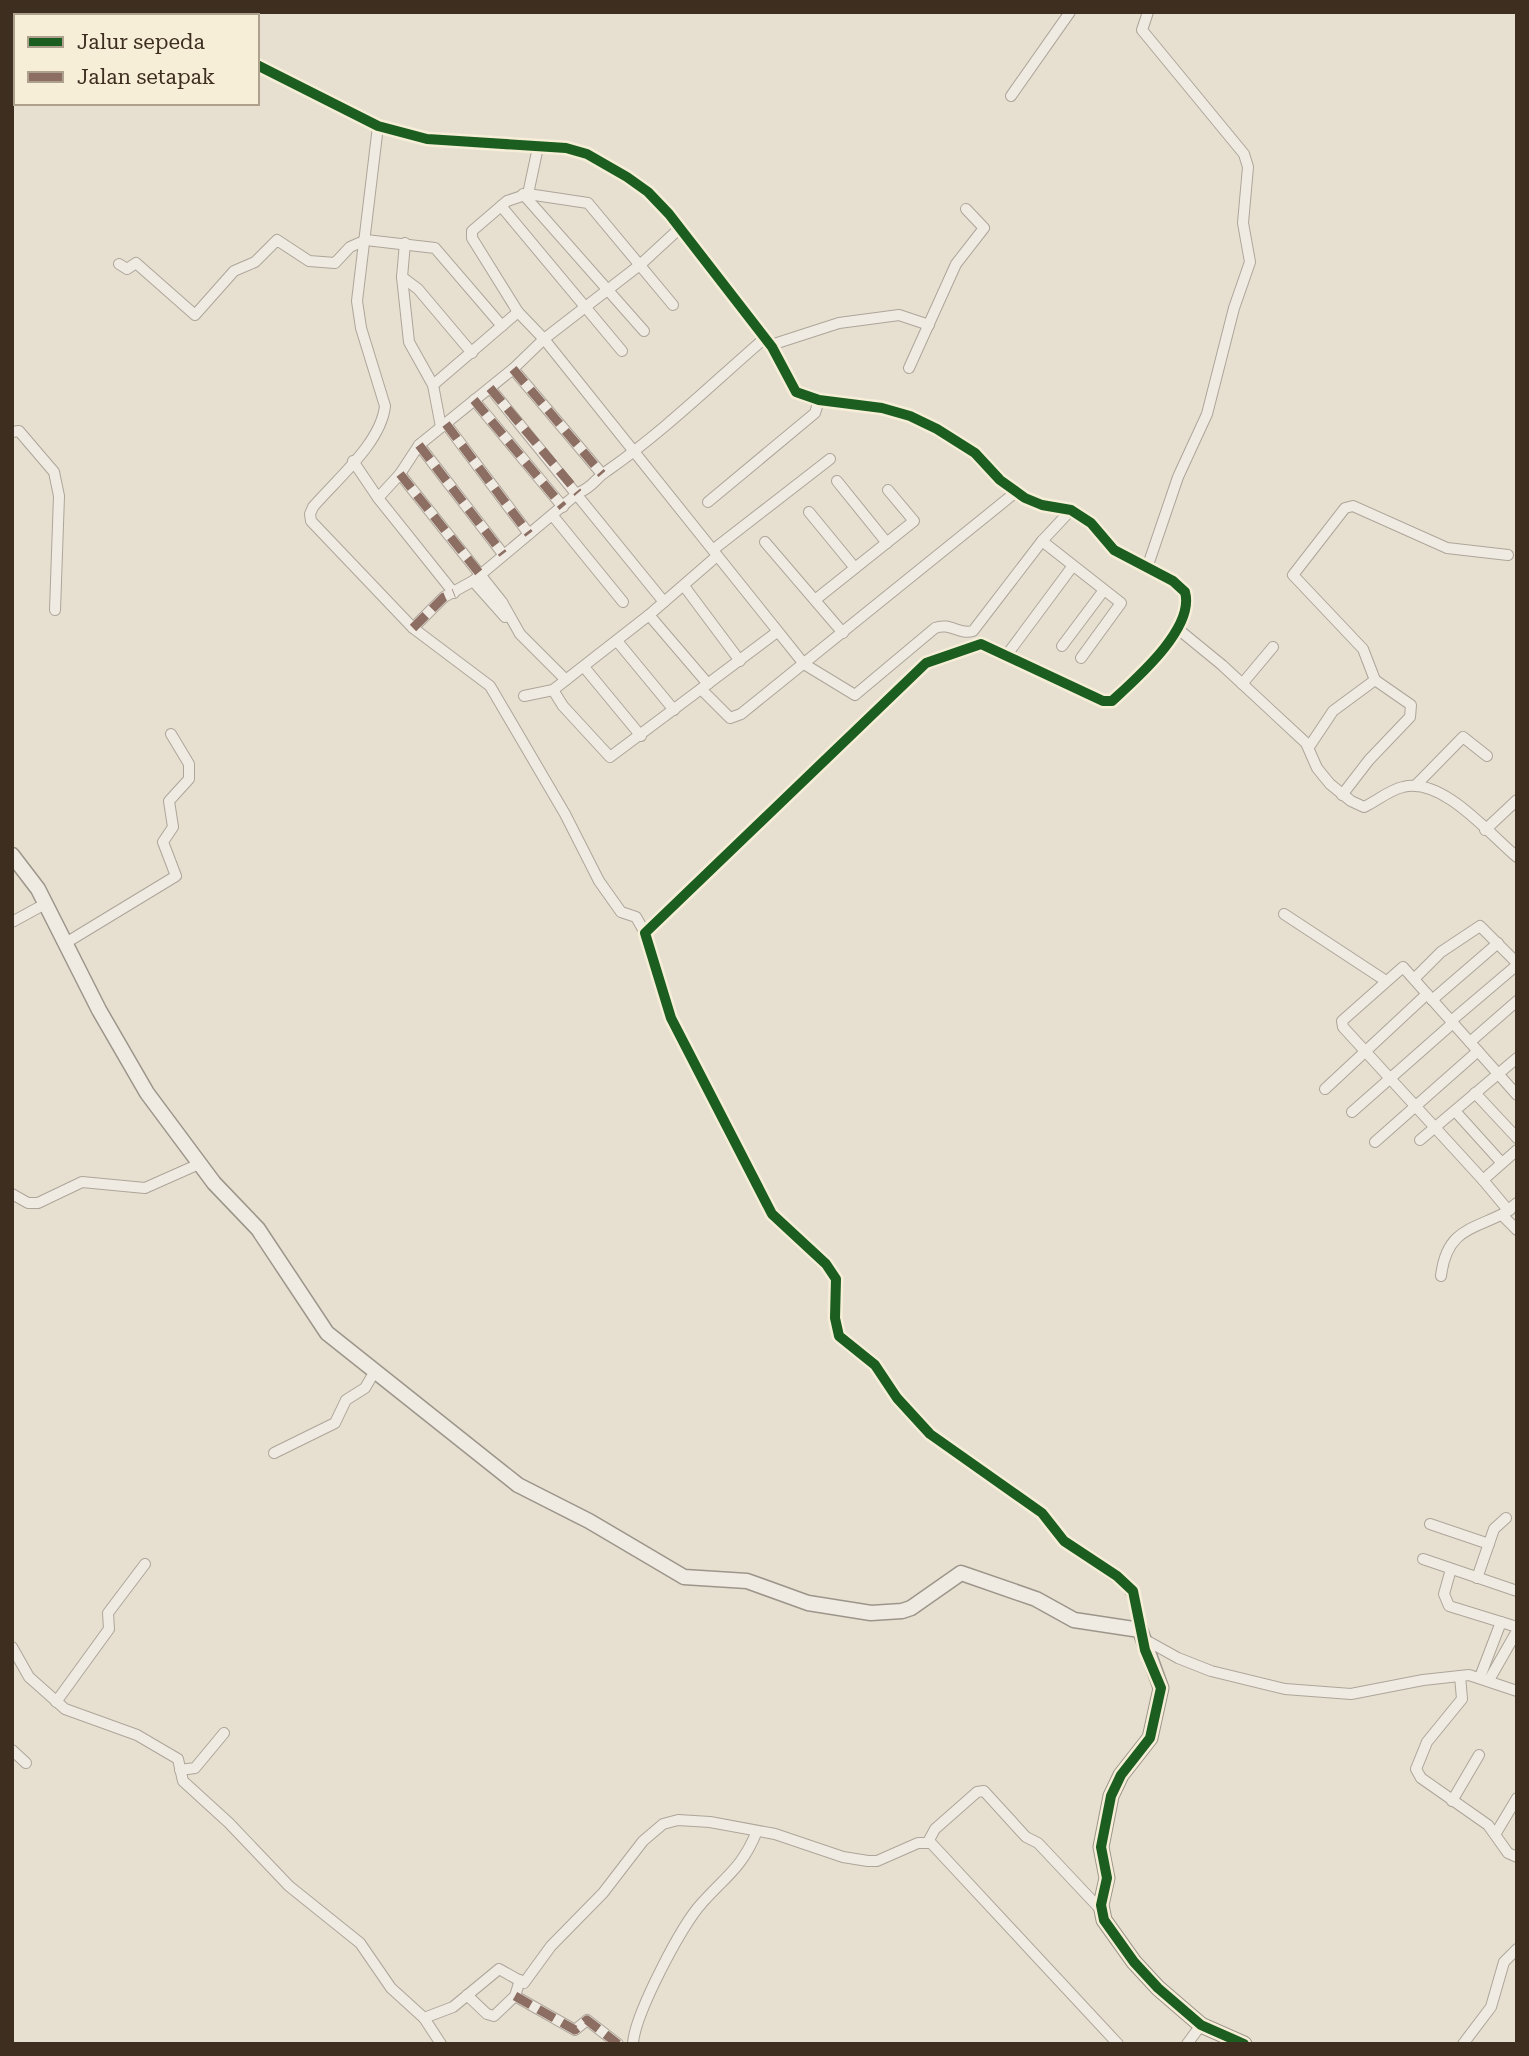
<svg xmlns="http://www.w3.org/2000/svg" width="1529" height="2056" font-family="'Roboto Serif',serif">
  <rect width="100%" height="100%" fill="#e7e0d1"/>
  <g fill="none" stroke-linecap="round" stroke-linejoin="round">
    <g stroke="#ada599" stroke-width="12">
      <g id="street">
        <path d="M89,12l5,4"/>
        <path d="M241,16l3,-4"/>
        <path d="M257,65l121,61 49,13 139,9 21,6 40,23 21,15 21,22 103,133 24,45 23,8 63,8 28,8 27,13 38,24 25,27 25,18 17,7 29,5 20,13 23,27 59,31 12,11c10,36 -48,86 -73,109h-9l-122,-57 -55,19 -281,270 26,85 101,196 54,50 10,15 -1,39 4,18 36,29 22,33 33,36 112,79 22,28 62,43 10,17 4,29"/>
        <path d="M1011,96l59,-84"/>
        <path d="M378,126l-21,175 4,27 24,78c-4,37 -48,73 -72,101l-3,7 1,7 102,107 77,58 75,128 34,67 22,31 15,5 9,16"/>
        <path d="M538,147l-10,47 -21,7 -35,30v7l46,74 26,27 260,325 51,31 80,-67c15,-6 24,7 38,3l69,-90 29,-31"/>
        <path d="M523,194l121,137"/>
        <path d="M528,194l60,9 85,102"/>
        <path d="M501,206l121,145"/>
        <path d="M405,243l-3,34 7,65 24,43 8,42"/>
        <path d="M119,264l8,5 9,-6 59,52 39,-44 21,-9 22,-22 32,21 26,2 15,-16 16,-7 69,8 67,78"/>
        <path d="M402,277l16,12 54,64"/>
        <path d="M771,345l68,-22 60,-8 30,10"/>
        <path d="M909,368l47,-104 28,-36 -18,-19"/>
        <path d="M513,369l89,105"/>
        <path d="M433,385l85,-73"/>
        <path d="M490,388l174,214"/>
        <path d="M474,400l89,107"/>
        <path d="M446,424l83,110"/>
        <path d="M12,432l7,-1 35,41 5,24 -4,114"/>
        <path d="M419,445l84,109"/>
        <path d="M353,461l25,37 22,-24 19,-29 94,-76 31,-30 97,-75 39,-36"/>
        <path d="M400,474l102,128 18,32 46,46"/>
        <path d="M837,481l50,62"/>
        <path d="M378,498l76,95"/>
        <path d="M708,502l107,-89 4,-13"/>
        <path d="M809,512l46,56"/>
        <path d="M553,516l70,86"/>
        <path d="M1042,541l79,62 -40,55"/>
        <path d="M765,542l78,91"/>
        <path d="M714,549l116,-90"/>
        <path d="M1147,568l31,-91 29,-63 27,-106 16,-46 -7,-39 5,-56 -4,-13 -102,-124 6,-18"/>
        <path d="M473,581l32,36"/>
        <path d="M684,586l56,75"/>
        <path d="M815,600l99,-79 -26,-31"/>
        <path d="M649,615l59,69"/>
        <path d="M413,628l31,-31 29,-16 105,-88c17,-7 16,-14 29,-22 56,-39 106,-88 158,-133"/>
        <path d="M1178,629l44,36 84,78 11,25 13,16 21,17 13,6c13,-6 25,-17 39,-20 40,-10 86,47 114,70"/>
        <path d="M617,641l57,69"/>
        <path d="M1062,646l42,-56"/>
        <path d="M1006,656l66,-89"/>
        <path d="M584,667l57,69"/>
        <path d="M1375,680l-12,-31 -70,-74 52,-67 8,-2 94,42 61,7"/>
        <path d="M1242,684l31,-37"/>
        <path d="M701,689l29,29 11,-4 275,-222"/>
        <path d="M553,690l10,16 47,51 167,-125"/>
        <path d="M524,696l29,-6 96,-75 68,-59"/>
        <path d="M1309,747l24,-36 42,-31 36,25 -1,12 -41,43 -27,35"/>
        <path d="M1416,785l47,-48 24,19"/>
        <path d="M1485,830l32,-30"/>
        <path d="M1284,914l102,67"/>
        <path d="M12,922l33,-18"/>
        <path d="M64,944l112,-68 -13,-34 10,-15 -4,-26 20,-22v-15l-18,-30"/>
        <path d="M1414,979l27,-27 39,-26 37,37"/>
        <path d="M1432,1000l66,-57"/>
        <path d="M1451,1021l66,-56"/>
        <path d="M1470,1042l47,-41"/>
        <path d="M1325,1089l102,-95"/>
        <path d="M1475,1093l42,45"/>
        <path d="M1455,1111l46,51"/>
        <path d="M1352,1112l101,-89"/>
        <path d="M1420,1140l97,-82"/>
        <path d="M1375,1142l103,-91"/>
        <path d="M1517,1150l-34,30 25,30 9,-7"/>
        <path d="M1483,1180l-140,-153 -1,-6 61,-54 114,128"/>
        <path d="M12,1194l16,9h10l44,-21 63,6 54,-24"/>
        <path d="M1502,1215l15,15"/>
        <path d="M1441,1276c6,-50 35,-46 69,-66"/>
        <path d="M274,1453l61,-30 11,-23 19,-12 10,-17"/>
        <path d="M1430,1524l59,20"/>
        <path d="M1423,1559l94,32"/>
        <path d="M1451,1569l-7,25 5,12 68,21"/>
        <path d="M1477,1578l17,-49 12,-11"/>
        <path d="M1142,1638l36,20 33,13 74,18 66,5 72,-14 46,-5 48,16"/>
        <path d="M12,1647l17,30 36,32 72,26 41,24 5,22 46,42 60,63 71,57 31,45 33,30 17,26"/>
        <path d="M1460,1676l2,23 -35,43 -11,27 5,9 67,47 20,28 9,4"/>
        <path d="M1480,1677l21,-55"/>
        <path d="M1489,1680l28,-49"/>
        <path d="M56,1702l53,-73 -1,-16 37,-49"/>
        <path d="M12,1750l14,13"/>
        <path d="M180,1770l15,-2 29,-35"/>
        <path d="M1452,1801l27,-46"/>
        <path d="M1496,1833l21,-35"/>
        <path d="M928,1842l7,-13 42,-37 7,-1 42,46 12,6 64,68"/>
        <path d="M467,1995l20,19 7,2 21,-20 5,-16"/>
        <path d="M515,1996l60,34 12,-10 31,24"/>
        <path d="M424,2018l29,-11 46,-38 25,14 27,-37 52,-53 40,-52 20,-17 15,-4 32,2 65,12 68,23 25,4h9l41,-18h13l187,201"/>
        <path d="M633,2044c1,-28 49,-120 69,-141 25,-28 40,-35 55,-72"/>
        <path d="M1187,2044l14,-19"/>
        <path d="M1463,2044l28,-37 13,-45 13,-13"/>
      </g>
    </g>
    <g stroke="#9c958a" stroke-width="17">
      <path id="secondary" d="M12,855l26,34 61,121 48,83 67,90 44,46 69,104 191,152 71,36 95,56 63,4 61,22 63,10 31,-2 9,-3 50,-35 75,26 38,21 66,10 21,58 -11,50 -29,37 -10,21 -10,51 6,31 -6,27 3,15 30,42 24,26 43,37 43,19"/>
    </g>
    <use href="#street" stroke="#efebe3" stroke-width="10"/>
    <use href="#secondary" stroke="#efebe3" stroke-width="14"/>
    <g stroke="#8d6e63" stroke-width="9" stroke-dasharray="18 9" stroke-linecap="butt">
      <path d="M513,369l89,105"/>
      <path d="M490,388l88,105"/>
      <path d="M474,400l89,107"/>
      <path d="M446,424l83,110"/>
      <path d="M419,445l84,109"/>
      <path d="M400,474l80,100"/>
      <path d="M413,628l31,-31 10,-4"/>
      <path d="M515,1996l60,34 12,-10 31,24"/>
    </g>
    <g stroke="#f7eed8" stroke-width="15">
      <path id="cycleway" d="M257,65l121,61 49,13 139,9 21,6 40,23 21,15 21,22 103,133 24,45 23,8 63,8 28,8 27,13 38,24 25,27 25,18 17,7 29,5 20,13 23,27 59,31 12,11c10,36 -48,86 -73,109h-9l-122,-57 -55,19 -281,270 26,85 101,196 54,50 10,15 -1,39 4,18 36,29 22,33 33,36 112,79 22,28 53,35 16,15 12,59 16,38 -11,50 -29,37 -10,21 -10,51 6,31 -6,27 3,15 30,42 24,26 43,37 43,19"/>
    </g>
    <use href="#cycleway" stroke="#1b5e20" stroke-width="10"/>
  </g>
  <rect width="1529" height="2056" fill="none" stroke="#3d2e20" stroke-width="28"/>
  <rect x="14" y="14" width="245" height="91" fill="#f7eed8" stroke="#ada18e" stroke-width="2"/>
  <rect x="28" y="37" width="35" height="10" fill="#1b5e20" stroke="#ada18e" stroke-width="2"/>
  <text x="77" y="49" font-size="21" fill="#3d2e20">Jalur sepeda</text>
  <rect x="28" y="72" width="35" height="10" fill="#8d6e63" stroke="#ada18e" stroke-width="2"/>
  <text x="77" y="84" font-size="21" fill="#3d2e20">Jalan setapak</text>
</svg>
